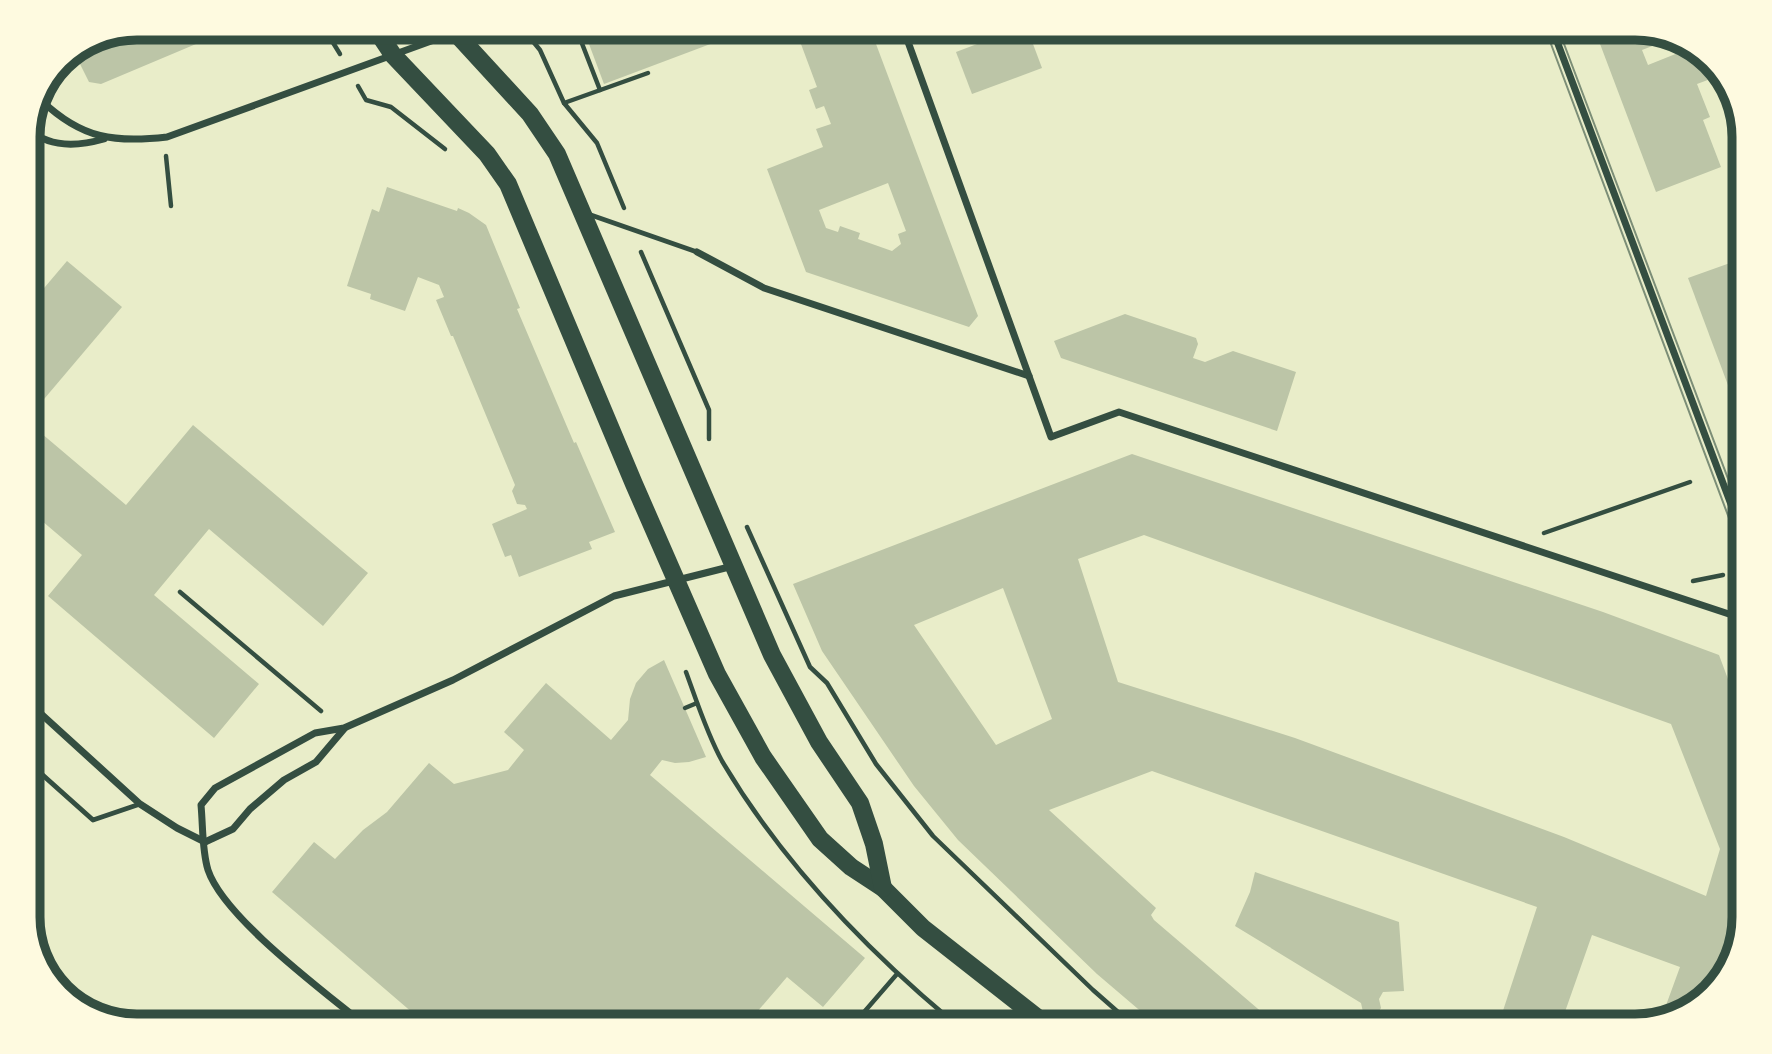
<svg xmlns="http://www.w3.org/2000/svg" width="1772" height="1054" font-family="Roboto,sans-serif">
  <rect width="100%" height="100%" fill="#e9edc9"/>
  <g fill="#bcc5a7" fill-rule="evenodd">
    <path d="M138,28h96l-133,56 -12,-2 -14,-28z"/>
    <path d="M583,28h170l-149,56z"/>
    <path d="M795,28h75l108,288 -9,11 -163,-55 -39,-103 56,-22 -7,-18 15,-5 -7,-18 -8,3 -7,-19 8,-3zM888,183l18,48 -8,3 3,10 -9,7 -34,-12 2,-6 -20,-7 -2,6 -12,-4 -7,-18z"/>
    <path d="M1019,28h8l15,40 -70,26 -16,-42z"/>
    <path d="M1594,28h40l39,10 -31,12 6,15 35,-14 -5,-11 12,3 31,32 -24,9 13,33 -7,3 18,47 -65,25z"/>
    <path d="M387,187l70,24 1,-3 11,5 17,12 34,83 -3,1 57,134 2,-1 39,90 -26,10 3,7 -73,28 -8,-22 -6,2 -13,-33 35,-15 -2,-4 -8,-1 -5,-13 3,-6 -62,-149h-2l-15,-36 8,-3 -5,-12 -21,-8 -13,34 -35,-12 1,-5 -24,-8 25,-77 7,3z"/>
    <path d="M1744,258v170l-56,-150z"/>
    <path d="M67,261l55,46 -94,111v-111z"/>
    <path d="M1125,314l71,24 2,6 -5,14 12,4 28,-11 63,21 -19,59 -216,-73 -7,-17z"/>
    <path d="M28,422l98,83 67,-80 175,148 -45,53 -114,-97 -55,66 105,89 -45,54 -166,-142 34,-41 -54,-46z"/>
    <path d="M1132,454l471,158 116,43 25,67v195l-15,55 -40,40 -28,7 19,-52 -88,-32 -32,91h-62l39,-119 -385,-136 -103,39 107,98 -5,7 3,5 124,106h-120l-61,-52 -139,-134 -44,-54 -92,-135 -29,-67zM1144,535l527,189 49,125 -14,47 -142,-59 -269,-99 -177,-56 -40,-123zM1003,588l49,131 -56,26 -82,-120z"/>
    <path d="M664,660l42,97 -17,5 -14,1 -13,-3 -12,15 215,183 -42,49 -36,-30 -42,49h-317l-156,-134 42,-50 21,17 28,-29 24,-18 42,-49 25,21 54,-14 16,-20 -20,-18 42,-49 65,57 17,-20 2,-21 6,-16 12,-14z"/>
    <path d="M1255,872l144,50 5,69 -21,1 -4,7 2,9 -4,6 -7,2 -7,-4 -2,-9 -126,-77 15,-34z"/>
  </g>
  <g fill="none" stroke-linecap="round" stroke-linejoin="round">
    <g stroke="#344e41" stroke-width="4.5">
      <path d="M324,28l16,26"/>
      <path d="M522,28l18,22 24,53 33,40 27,65"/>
      <path d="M576,28l24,62"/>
      <path d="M58,65l16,-7"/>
      <path d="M358,86l8,14 25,7 54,42"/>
      <path d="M564,103l84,-30"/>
      <path d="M166,156l5,50"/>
      <path d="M641,252l68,158v29"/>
      <path d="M747,527l63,140 17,16 49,81 57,72 160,154 41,36"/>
      <path d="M1544,533l146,-51"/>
      <path d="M1693,581l30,-6"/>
      <path d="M180,592l141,119"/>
      <path d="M686,672c11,30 21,62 36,89 61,103 144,189 236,265"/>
      <path d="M685,708l12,-5"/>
      <path d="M852,1026l45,-52"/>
    </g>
    <g stroke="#344e41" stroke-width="5">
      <path d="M588,214l109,38"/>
      <path d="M28,762l65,58 47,-16"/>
    </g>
    <g stroke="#344e41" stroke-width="7">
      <path d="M903,28l148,409 68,-25 625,207"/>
      <path d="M1552,28l192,511"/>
      <path d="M42,101c40,38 73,42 125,36l300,-109"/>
      <path d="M29,129c21,20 50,17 75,10"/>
      <path d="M697,252l67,36 265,88"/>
      <path d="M28,702l112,102 37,24 28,14"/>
      <path d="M205,842l28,-13 17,-20 34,-29 32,-18 28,-33"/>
      <path d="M366,1026c-41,-34 -142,-108 -158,-156 -6,-19 -5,-44 -7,-65l14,-17 100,-55 29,-5 109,-48 161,-84 119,-30"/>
    </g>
    <g stroke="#344e41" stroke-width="18">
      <path d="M375,28l18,27 94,99 21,30 126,300 83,190 46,83 57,82 31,28 32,21 40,40 125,98"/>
      <path d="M451,28l79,86 27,40 215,501 47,87 41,61 14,41 9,44"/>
    </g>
    <g stroke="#7c8e77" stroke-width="2">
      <path d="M1545,28l199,530"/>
      <path d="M1558,28l186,493"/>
    </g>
  </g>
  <path d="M0 0H1772V1054H0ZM137 40H1635A97 97 0 0 1 1732 137V917A97 97 0 0 1 1635 1014H137A97 97 0 0 1 40 917V137A97 97 0 0 1 137 40Z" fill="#fefae0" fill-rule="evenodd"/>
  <path fill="none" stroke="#344e41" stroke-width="9" d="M137 40H1635A97 97 0 0 1 1732 137V917A97 97 0 0 1 1635 1014H137A97 97 0 0 1 40 917V137A97 97 0 0 1 137 40Z"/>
</svg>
